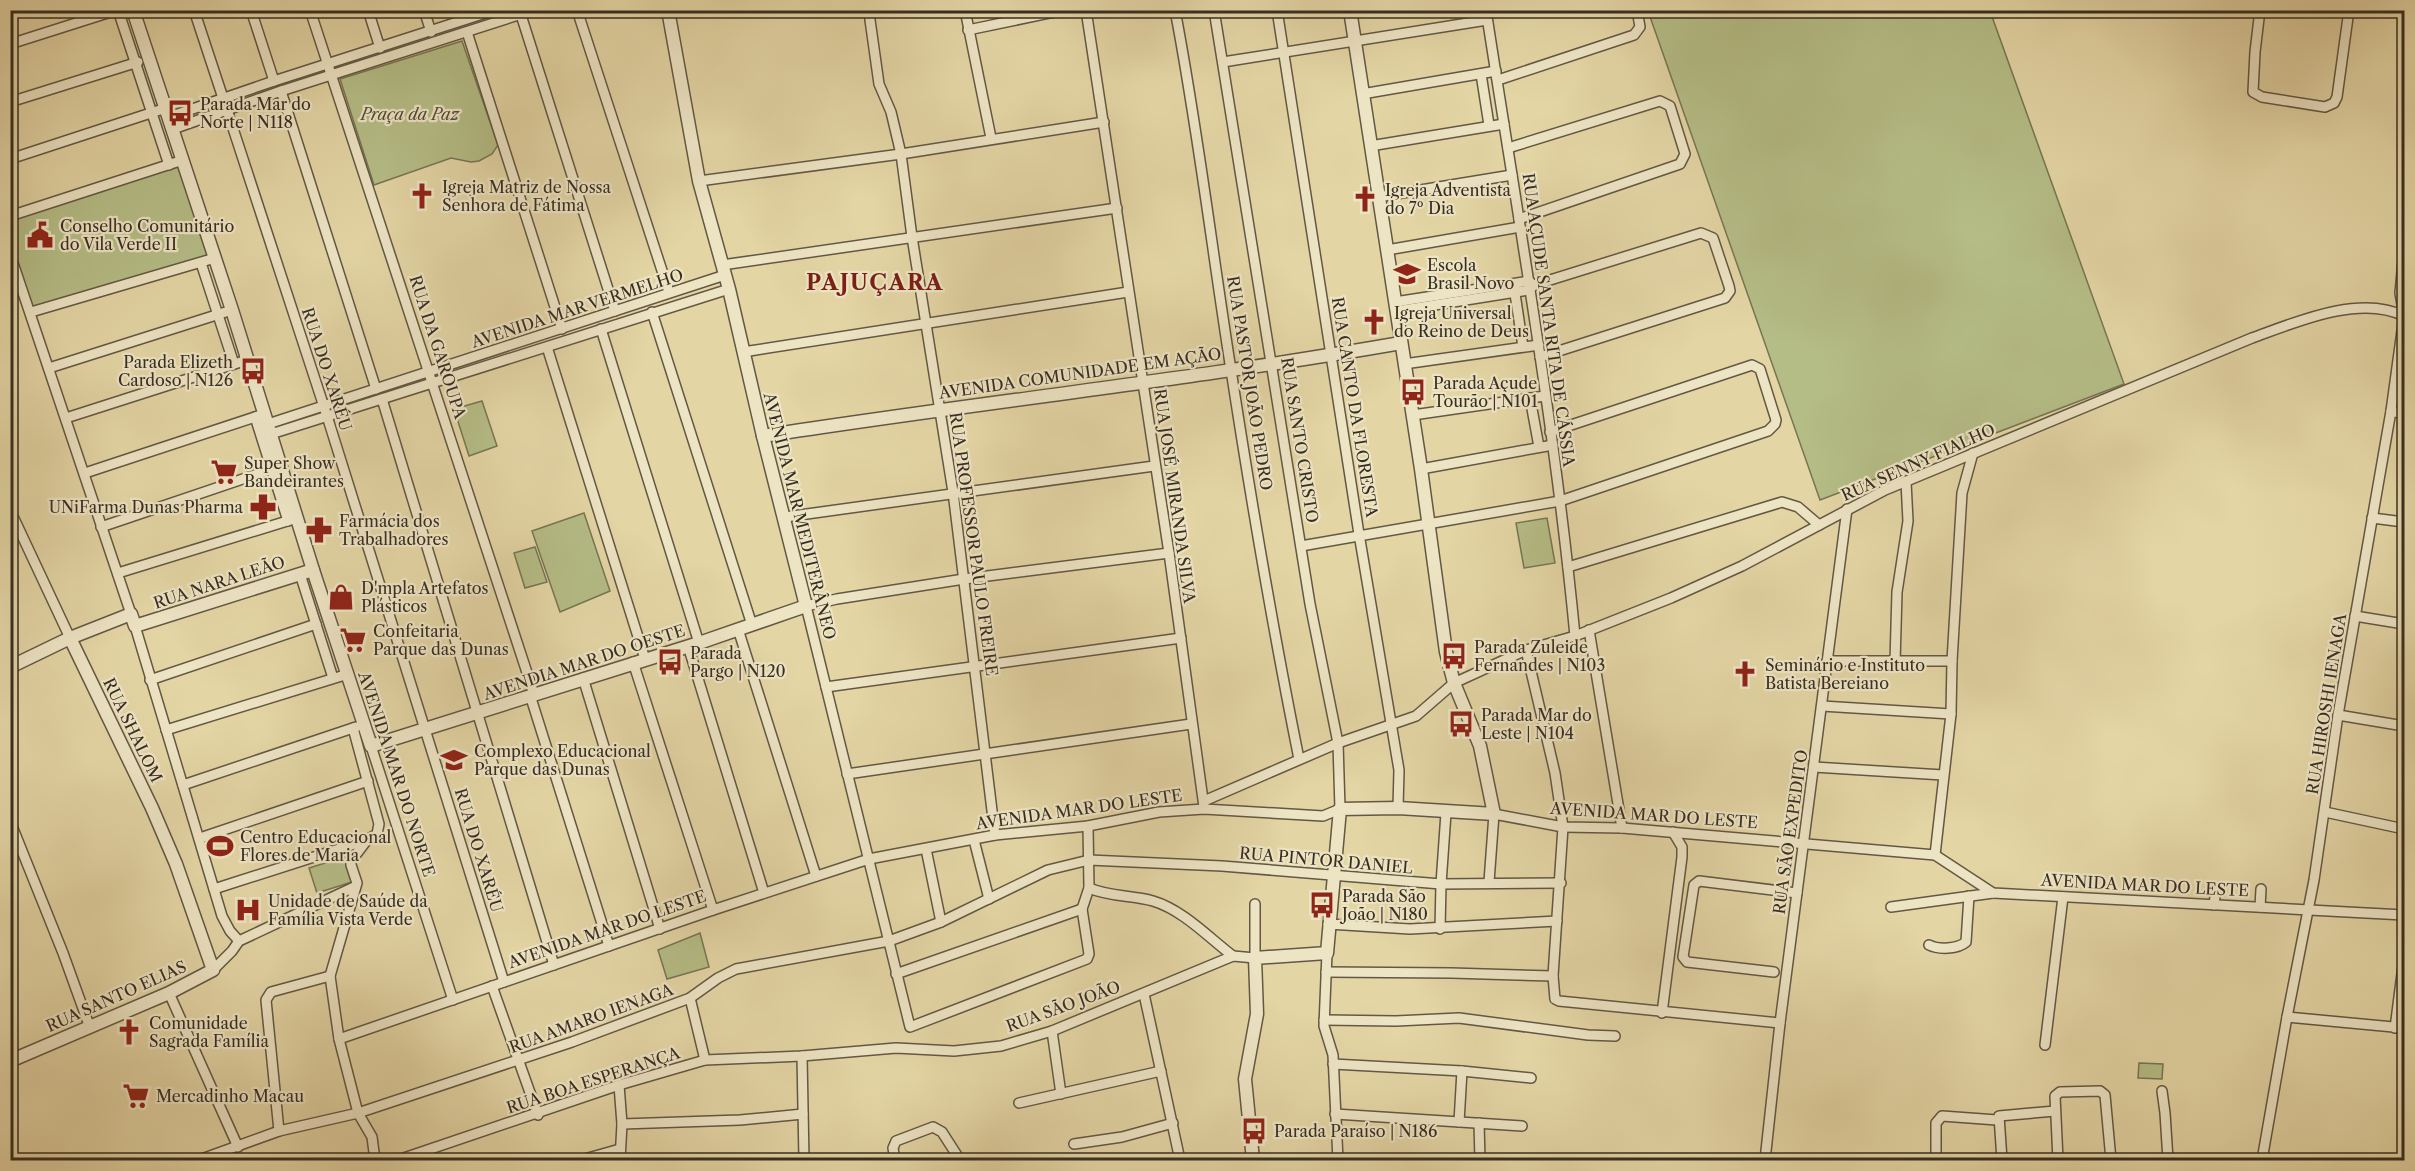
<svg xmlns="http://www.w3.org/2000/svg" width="2415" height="1171" font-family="'Libre Caslon Text',serif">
  <rect width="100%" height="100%" fill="#e4d5a5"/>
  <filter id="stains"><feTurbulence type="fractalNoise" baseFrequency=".00333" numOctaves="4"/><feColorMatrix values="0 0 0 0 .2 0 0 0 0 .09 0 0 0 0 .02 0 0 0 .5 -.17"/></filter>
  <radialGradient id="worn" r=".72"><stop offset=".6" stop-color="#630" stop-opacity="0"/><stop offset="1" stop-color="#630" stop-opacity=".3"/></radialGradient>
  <g fill="#b5bd86" stroke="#767654" stroke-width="1.5">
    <path d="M1648,11h342l134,373 -304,116z"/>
    <path d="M462,41l36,104 -6,9 -13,7 -8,1 -20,-4 -77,27 -34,-106z"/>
    <path d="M184,164l28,95 -181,53 -20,-58v-38z"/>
    <path d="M482,401l15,45 -28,10 -15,-47z"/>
    <path d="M584,513l26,78 -50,21 -28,-81z"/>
    <path d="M1547,518l8,45 -31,5 -8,-45z"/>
    <path d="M535,547l12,35 -22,6 -11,-35z"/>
    <path d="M348,856l7,25 -38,12 -8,-25z"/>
    <path d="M700,933l9,34 -42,12 -9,-29z"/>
    <path d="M2139,1063l24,1 -1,15 -24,-1z"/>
  </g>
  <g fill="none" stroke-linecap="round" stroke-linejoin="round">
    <g stroke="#625844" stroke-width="12">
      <g id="minor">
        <path d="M118,10l51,155"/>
        <path d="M194,10l29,88"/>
        <path d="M251,10l23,71"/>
        <path d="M310,10l224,684"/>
        <path d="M368,10l12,38"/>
        <path d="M424,10l7,22"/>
        <path d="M577,10l92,282"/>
        <path d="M870,10v10l9,64 12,28 10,42 11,83 41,255 42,343"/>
        <path d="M965,10l26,128"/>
        <path d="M1086,10l83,543 35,254"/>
        <path d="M1175,10c23,120 37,240 56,360 20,130 42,260 68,389"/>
        <path d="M1277,10l82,524 40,236 -1,38"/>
        <path d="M1486,10c32,208 69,416 89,626"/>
        <path d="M2260,10l-5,42 -2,40 9,5 63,10 9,-4 3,-6 12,-87"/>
        <path d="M521,15l94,296"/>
        <path d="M968,30l96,-20"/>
        <path d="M467,32l95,297"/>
        <path d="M10,44l107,-34"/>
        <path d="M1223,62l264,-42"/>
        <path d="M1481,74l8,51"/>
        <path d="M1498,80l136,-45 6,-8 -3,-17"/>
        <path d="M281,91l95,298"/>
        <path d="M1362,94l134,-23"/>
        <path d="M10,102l128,-40"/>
        <path d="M227,110l100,306 177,566"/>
        <path d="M169,117l105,-36 221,-71"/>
        <path d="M173,129l108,-38 253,-81"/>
        <path d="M1370,146l134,-22"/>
        <path d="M1508,148l152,-47 10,5 15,48 -5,10 -161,55"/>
        <path d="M10,159l156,-51"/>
        <path d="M699,181l202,-27 203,-32"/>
        <path d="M1378,197l134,-22"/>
        <path d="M10,216l173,-56"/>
        <path d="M1387,250l133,-23"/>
        <path d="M10,254l121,360"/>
        <path d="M201,263l33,101"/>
        <path d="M722,265l395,-57"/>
        <path d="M1514,287l9,60"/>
        <path d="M1395,302l134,-21 3,3"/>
        <path d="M1397,311l132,-21 5,-5 167,-52 12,5 16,48 1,5 -5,7 -185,59"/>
        <path d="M31,312l184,-54"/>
        <path d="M652,312l100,313"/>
        <path d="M601,329l98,314"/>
        <path d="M547,347l98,312"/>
        <path d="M743,352l385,-60"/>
        <path d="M1404,364l135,-19"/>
        <path d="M49,368l183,-58"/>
        <path d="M1530,398l9,49"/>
        <path d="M382,399l172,566"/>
        <path d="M2391,411l13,3"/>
        <path d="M1413,415l132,-19"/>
        <path d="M255,417l33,104"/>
        <path d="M66,418l181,-58"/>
        <path d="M268,424l457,-149"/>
        <path d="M271,434l458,-145"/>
        <path d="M1421,469l132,-24"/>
        <path d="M85,473l179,-59"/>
        <path d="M10,510l60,128"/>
        <path d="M785,517l369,-51"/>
        <path d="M2372,518l32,4"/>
        <path d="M101,527l180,-61"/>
        <path d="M1301,546l259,-45 208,-70 7,-7 1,-4 -16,-51 -8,-4 -202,67"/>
        <path d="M1568,567l214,-65 16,5 21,18"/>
        <path d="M118,573l179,-55"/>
        <path d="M300,574l33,104"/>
        <path d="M2355,616l49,8"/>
        <path d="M135,626l87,290 8,15 9,10"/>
        <path d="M738,629l78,247"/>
        <path d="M1589,630l33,198"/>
        <path d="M688,646l76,247"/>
        <path d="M1526,650l29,123 8,54 -10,149 2,23 4,2 221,22"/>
        <path d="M1827,661h125"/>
        <path d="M633,662l80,248"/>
        <path d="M1895,662l2,-70 11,-71 -2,-39"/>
        <path d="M583,678l77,251"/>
        <path d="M150,680l166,-56"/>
        <path d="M826,687l355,-49"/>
        <path d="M530,695l79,251"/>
        <path d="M1822,706l129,8"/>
        <path d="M2338,715l66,11"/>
        <path d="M166,730l182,-56"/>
        <path d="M371,746l82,254"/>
        <path d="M1814,767l129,8"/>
        <path d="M847,774l344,-50"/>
        <path d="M183,785l173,-58"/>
        <path d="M1204,801l134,-58 78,-27 38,-33 72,-33 49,-14 96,-38 71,-32 143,-76 367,-152c44,-16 108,-44 152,-22"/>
        <path d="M2325,812l79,17"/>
        <path d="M10,821l53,132 26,72"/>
        <path d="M1088,826l1,62 -7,21 7,45 -2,5 -177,68 -104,-421 31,-7 127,-20 205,-26"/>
        <path d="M200,838l168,-57"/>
        <path d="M367,840l-16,21v4l6,18 -27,93 9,63 19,74 14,24 3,23"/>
        <path d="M974,840l15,59"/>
        <path d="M926,849l15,73"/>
        <path d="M1935,855l16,-141 1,-53 10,-168 11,-40"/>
        <path d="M1489,882l5,-68 69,13 59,1 313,27 58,38 411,22"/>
        <path d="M1089,888c21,9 42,7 64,13 30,9 55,36 80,55"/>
        <path d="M214,889l153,-49 10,-6 2,-10 -26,-96"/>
        <path d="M2214,905l2,-17"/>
        <path d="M1891,907l102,-14"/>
        <path d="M2260,907l1,-18"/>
        <path d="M1328,924l82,5 147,-8"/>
        <path d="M1440,929l1,-45 5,-71"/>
        <path d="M1929,945c10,5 29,4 37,-3l3,-46"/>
        <path d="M1327,953l-3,73 9,29 5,105"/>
        <path d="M213,970l19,-19 7,-10 115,-54"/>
        <path d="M1326,972l125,1 102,3"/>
        <path d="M1774,972l-87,-10 -4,-5 11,-72 5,-4 98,12"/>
        <path d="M896,974l186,-65"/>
        <path d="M492,986l46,129"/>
        <path d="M169,993l69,154"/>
        <path d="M1144,994l36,166"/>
        <path d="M690,998l15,62"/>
        <path d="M1662,1013l20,-156v-10l-9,-15"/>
        <path d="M2287,1017l117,11"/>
        <path d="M1324,1020l72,1 63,-3 129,17 27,1"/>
        <path d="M2395,1028l9,-70"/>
        <path d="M1052,1031l9,63"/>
        <path d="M339,1039l374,-129 156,-51 126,-24 93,-9 71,-14 45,-3 119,7 17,-7 -2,-66 -28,-139 -96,-594"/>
        <path d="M2045,1045l18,-148"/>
        <path d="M802,1056l2,104"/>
        <path d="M1333,1064l129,7 69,7"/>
        <path d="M619,1085l3,39 -2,36"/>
        <path d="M2162,1091l3,22 3,47"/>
        <path d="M1019,1103l142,-32"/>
        <path d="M1335,1114l187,12"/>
        <path d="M1459,1122l3,-51"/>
        <path d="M1479,1123l1,37"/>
        <path d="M622,1124l118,-4 63,-6"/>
        <path d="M279,1131l-13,-131 5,-8 59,-16"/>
        <path d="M1074,1144l48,-7 51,-14"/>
        <path d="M199,1160l80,-29 79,-18 214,-71 118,-44 28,-20 18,-9 153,-28 52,-19 107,-52 41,-10 133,6 219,18 120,-1"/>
        <path d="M398,1160l221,-75 86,-25 97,-4 94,-8 58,3 47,-5 51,-15 181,-75 22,2v-54"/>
        <path d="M581,1160l39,-11"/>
        <path d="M895,1160l-2,-12 3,-7 37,-14 9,5 18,28"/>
        <path d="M1765,1160l15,-137 67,-514"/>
        <path d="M1886,1160h10"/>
        <path d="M1936,1160v-37l6,-7 55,4"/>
        <path d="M2002,1160l-3,-44 56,-5"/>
        <path d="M2058,1160l-3,-64 5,-4 40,-1 5,4 6,65"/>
        <path d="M2262,1160l25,-143 27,-137 24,-165 53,-304 13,-95 -4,-23 4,-42"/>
      </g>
    </g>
    <g stroke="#625844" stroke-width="15">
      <g id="tertiary">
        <path d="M133,10l99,300 81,260 58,176 328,-103 107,-37 -43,-170 -34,-147 -30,-108 -31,-171"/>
        <path d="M763,436c212,-33 426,-56 638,-93"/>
        <path d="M10,667l60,-29 61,-24 4,12 178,-56"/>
        <path d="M10,1061l159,-68 44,-23 -37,-106 -24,-56 -82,-170"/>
        <path d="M1253,1160l-8,-81 12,-65 -2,-56 72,-5 13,-144 58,-1 96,6 -14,-68 -26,-63 -8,-31 -25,-183 -71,-459"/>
      </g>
    </g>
    <use href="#minor" stroke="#ede4c4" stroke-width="9"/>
    <use href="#tertiary" stroke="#ede4c4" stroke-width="12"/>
  </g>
  <defs>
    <g id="bus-bare" transform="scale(2.07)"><path d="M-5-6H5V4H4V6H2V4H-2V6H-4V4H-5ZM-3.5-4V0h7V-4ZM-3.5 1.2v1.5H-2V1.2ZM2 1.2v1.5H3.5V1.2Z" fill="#8f2418" stroke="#ede4c4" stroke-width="2.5" paint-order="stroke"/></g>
    <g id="church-bare" transform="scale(2.07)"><path d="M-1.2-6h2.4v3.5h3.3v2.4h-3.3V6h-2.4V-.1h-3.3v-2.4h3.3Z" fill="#8f2418" stroke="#ede4c4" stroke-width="2.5" paint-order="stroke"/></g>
    <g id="civic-bare" transform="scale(2.07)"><path d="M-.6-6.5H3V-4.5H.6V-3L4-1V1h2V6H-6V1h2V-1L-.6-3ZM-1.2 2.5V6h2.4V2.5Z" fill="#8f2418" stroke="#ede4c4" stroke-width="2.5" paint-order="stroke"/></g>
    <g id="school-bare" transform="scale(2.07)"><path d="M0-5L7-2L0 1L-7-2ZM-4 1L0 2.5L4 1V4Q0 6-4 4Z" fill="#8f2418" stroke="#ede4c4" stroke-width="2.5" paint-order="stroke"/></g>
    <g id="supermarket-bare" transform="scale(2.07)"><path d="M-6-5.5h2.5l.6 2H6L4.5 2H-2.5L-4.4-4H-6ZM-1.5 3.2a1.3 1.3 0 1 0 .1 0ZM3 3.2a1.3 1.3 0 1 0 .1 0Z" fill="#8f2418" stroke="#ede4c4" stroke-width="2.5" paint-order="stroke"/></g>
    <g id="pharmacy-bare" transform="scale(2.07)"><path d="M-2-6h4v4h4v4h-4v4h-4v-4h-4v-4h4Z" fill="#8f2418" stroke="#ede4c4" stroke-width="2.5" paint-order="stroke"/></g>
    <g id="shop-bare" transform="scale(2.07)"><path d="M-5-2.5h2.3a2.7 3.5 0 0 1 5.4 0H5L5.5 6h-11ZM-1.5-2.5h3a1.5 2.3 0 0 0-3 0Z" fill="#8f2418" stroke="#ede4c4" stroke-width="2.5" paint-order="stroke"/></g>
    <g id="stadium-bare" transform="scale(2.07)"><path d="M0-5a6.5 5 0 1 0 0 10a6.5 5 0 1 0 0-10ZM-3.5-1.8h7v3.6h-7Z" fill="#8f2418" stroke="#ede4c4" stroke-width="2.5" paint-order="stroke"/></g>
    <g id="hospital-bare" transform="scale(2.07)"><path d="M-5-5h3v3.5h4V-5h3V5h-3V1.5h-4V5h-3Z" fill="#8f2418" stroke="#ede4c4" stroke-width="2.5" paint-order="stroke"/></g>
  </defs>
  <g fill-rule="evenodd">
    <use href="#bus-bare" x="180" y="113"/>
    <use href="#church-bare" x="422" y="196"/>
    <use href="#church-bare" x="1365" y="199"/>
    <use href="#civic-bare" x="40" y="235"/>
    <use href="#school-bare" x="1407" y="274"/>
    <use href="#church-bare" x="1374" y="322"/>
    <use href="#bus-bare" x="253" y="371"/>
    <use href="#bus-bare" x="1413" y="392"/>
    <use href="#supermarket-bare" x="224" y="472"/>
    <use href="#pharmacy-bare" x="263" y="507"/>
    <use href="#pharmacy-bare" x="319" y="530"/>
    <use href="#shop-bare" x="341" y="597"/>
    <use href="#supermarket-bare" x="353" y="640"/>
    <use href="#bus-bare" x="1454" y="656"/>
    <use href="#bus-bare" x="670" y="662"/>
    <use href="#church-bare" x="1745" y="674"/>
    <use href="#bus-bare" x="1461" y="724"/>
    <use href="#school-bare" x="454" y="760"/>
    <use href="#stadium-bare" x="220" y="846"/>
    <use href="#bus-bare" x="1322" y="905"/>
    <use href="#hospital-bare" x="248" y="910"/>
    <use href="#church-bare" x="129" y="1032"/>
    <use href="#supermarket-bare" x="136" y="1096"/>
    <use href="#bus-bare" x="1254" y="1131"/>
  </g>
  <g text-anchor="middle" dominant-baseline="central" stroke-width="4.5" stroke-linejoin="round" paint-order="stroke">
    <g font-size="16" fill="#372e23" stroke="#ede4c4" text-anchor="start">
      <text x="200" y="104">Parada Mar do<tspan x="200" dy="18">Norte | N118</tspan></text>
      <text x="442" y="187">Igreja Matriz de Nossa<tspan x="442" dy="18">Senhora de Fátima</tspan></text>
      <text x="1385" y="190">Igreja Adventista<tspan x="1385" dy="18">do 7º Dia</tspan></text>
      <text x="60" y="226">Conselho Comunitário<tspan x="60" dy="18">do Vila Verde II</tspan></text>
      <text x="1427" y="265">Escola<tspan x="1427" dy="18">Brasil Novo</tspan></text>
      <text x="1394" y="313">Igreja Universal<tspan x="1394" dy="18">do Reino de Deus</tspan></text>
      <text x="233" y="362" text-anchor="end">Parada Elizeth<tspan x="233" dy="18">Cardoso | N126</tspan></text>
      <text x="1433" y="383">Parada Açude<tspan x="1433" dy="18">Tourão | N101</tspan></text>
      <text x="244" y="463">Super Show<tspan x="244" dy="18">Bandeirantes</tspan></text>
      <text x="243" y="507" text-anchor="end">UNiFarma Dunas Pharma</text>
      <text x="339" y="521">Farmácia dos<tspan x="339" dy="18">Trabalhadores</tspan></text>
      <text x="361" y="588">D'mpla Artefatos<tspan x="361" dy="18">Plásticos</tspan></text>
      <text x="373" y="631">Confeitaria<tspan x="373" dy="18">Parque das Dunas</tspan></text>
      <text x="1474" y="647">Parada Zuleide<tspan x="1474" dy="18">Fernandes | N103</tspan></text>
      <text x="690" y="653">Parada<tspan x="690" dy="18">Pargo | N120</tspan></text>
      <text x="1765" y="665">Seminário e Instituto<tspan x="1765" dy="18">Batista Bereiano</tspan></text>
      <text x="1481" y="715">Parada Mar do<tspan x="1481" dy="18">Leste | N104</tspan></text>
      <text x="474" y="751">Complexo Educacional<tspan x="474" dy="18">Parque das Dunas</tspan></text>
      <text x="240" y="837">Centro Educacional<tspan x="240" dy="18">Flores de Maria</tspan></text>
      <text x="1342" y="896">Parada São<tspan x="1342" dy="18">João | N180</tspan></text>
      <text x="268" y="901">Unidade de Saúde da<tspan x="268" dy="18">Família Vista Verde</tspan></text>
      <text x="149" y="1023">Comunidade<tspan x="149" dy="18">Sagrada Família</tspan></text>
      <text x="156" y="1096">Mercadinho Macau</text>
      <text x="1274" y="1131">Parada Paraíso | N186</text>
    </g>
    <g font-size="16" font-style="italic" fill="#504b37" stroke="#ede4c4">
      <text x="410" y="114">Praça da Paz</text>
    </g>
    <g font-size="16" fill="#372e23" stroke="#ede4c4">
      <text transform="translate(577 308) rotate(-18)">AVENIDA MAR VERMELHO</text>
      <text transform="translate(1549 320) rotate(82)">RUA AÇUDE SANTA RITA DE CÁSSIA</text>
      <text transform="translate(438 347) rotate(72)">RUA DA GAROUPA</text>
      <text transform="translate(327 369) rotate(72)">RUA DO XARÉU</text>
      <text transform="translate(1080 373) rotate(-8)">AVENIDA COMUNIDADE EM AÇÃO</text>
      <text transform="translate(1250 383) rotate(81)">RUA PASTOR JOÃO PEDRO</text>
      <text transform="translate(1355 407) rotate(81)">RUA CANTO DA FLORESTA</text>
      <text transform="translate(1300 440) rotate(81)">RUA SANTO CRISTO</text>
      <text transform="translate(1918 462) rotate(-24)">RUA SENNY FIALHO</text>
      <text transform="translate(1175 496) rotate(82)">RUA JOSÉ MIRANDA SILVA</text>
      <text transform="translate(800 516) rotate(76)">AVENIDA MAR MEDITERÂNEO</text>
      <text transform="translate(974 544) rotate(82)">RUA PROFESSOR PAULO FREIRE</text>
      <text transform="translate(219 582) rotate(-18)">RUA NARA LEÃO</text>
      <text transform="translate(584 662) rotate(-18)">AVENDIA MAR DO OESTE</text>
      <text transform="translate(2326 704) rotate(-81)">RUA HIROSHI IENAGA</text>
      <text transform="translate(133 730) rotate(64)">RUA SHALOM</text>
      <text transform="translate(397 774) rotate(72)">AVENIDA MAR DO NORTE</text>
      <text transform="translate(1079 809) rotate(-8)">AVENIDA MAR DO LESTE</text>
      <text transform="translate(1654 815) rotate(4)">AVENIDA MAR DO LESTE</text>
      <text transform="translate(1790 832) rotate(-82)">RUA SÃO EXPEDITO</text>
      <text transform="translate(479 850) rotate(73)">RUA DO XARÉU</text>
      <text transform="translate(1326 860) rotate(5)">RUA PINTOR DANIEL</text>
      <text transform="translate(2145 885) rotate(3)">AVENIDA MAR DO LESTE</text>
      <text transform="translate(607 929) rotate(-19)">AVENIDA MAR DO LESTE</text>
      <text transform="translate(116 996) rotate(-24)">RUA SANTO ELIAS</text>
      <text transform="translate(1063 1006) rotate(-20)">RUA SÃO JOÃO</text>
      <text transform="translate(591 1018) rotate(-20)">RUA AMARO IENAGA</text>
      <text transform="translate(593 1080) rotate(-18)">RUA BOA ESPERANÇA</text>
    </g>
    <g font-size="22" font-weight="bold" letter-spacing="1.5" fill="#7a1f14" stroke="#ede4c4">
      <text x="875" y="282">PAJUÇARA</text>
    </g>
  </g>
  <rect width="2415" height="1171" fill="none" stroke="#e4d5a5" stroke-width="36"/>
  <rect x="12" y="12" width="2391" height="1147" fill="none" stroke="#372e23" stroke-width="3"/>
  <rect x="18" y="18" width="2379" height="1135" fill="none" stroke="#372e23" stroke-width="1.5"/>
  <rect width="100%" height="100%" filter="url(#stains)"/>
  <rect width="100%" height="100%" fill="url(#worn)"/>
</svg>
